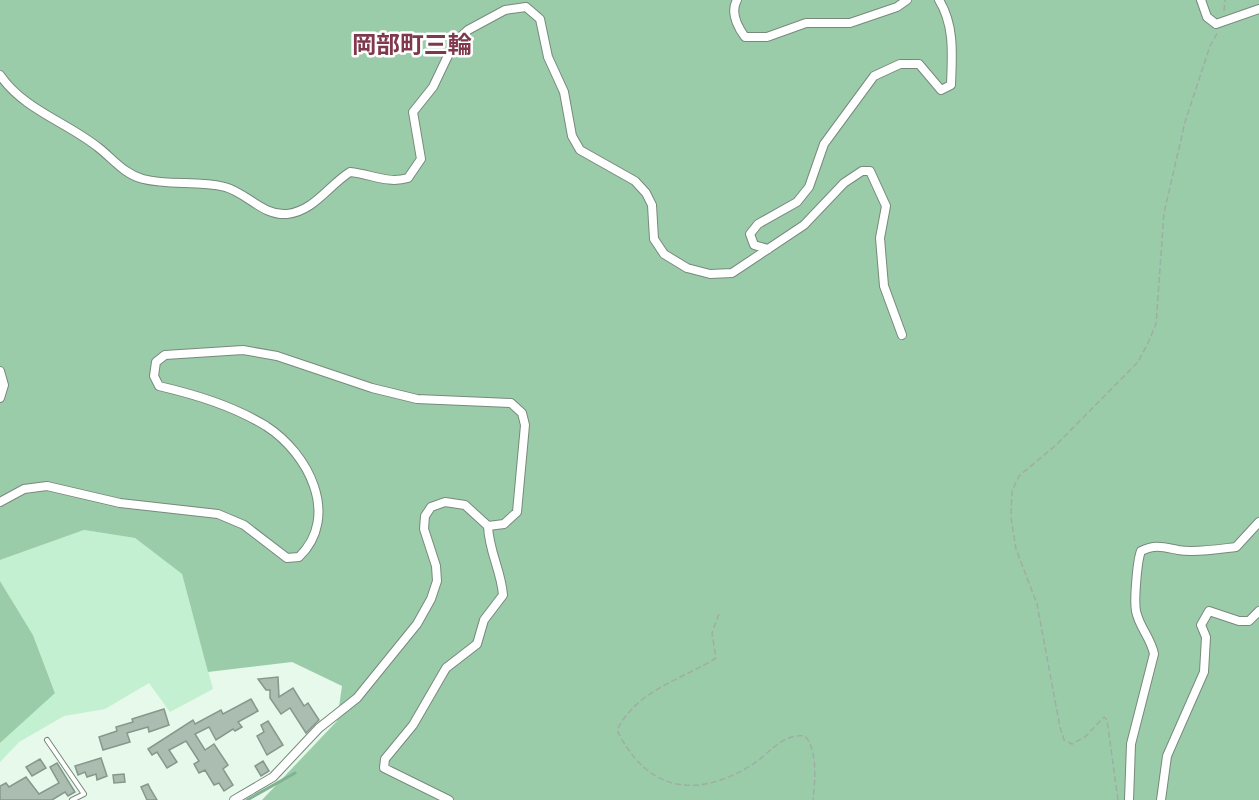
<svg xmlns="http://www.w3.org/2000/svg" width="1259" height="800" font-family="'PT Sans Narrow','Noto Sans JP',sans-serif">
  <rect width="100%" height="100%" fill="#e6f9eb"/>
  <path fill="#c2f0d0" d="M84,530l51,8 47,36 31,115 -43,23 -21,-29 -44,26 -41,7 -45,26 -19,20v-19l55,-51 -22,-57 -33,-54v-21z"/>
  <g fill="#9bccaa">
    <path d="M0,0h1259v800h-997l75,-79 5,-35 -50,-24 -84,10 -26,-98 -47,-36 -51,-8 -84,30z"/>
    <path d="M0,581l33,54 22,58 -55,50z"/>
  </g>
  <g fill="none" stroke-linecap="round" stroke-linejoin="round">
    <path stroke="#82b291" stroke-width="3" d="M247,800l48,-27"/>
  </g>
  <g fill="#abbdb0" stroke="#86978b" stroke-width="1.5">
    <path d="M278,677l1,20 14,-9 11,18 4,-3 11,17 -13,13 -16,-25 -9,6 -11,-16v-8h-4l-8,-11z"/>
    <path d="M251,699l7,12 -20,11 4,5 -7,4 -2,-2 -17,11 -7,-13 -14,7 10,16 9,-6 14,21 -5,4 10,16 -9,6 -5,-8 -5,2 -9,-15 -6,3 -5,-9 5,-3 -13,-20 -17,9 8,12 -10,6 -10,-16 -5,3 -4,-6 45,-29 2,4 26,-14 2,4z"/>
    <path d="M164,709l5,16 -20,7 -1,-5 -21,6 3,9 -27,8 -4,-13 18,-6 -1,-4 17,-5 -1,-3z"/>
    <path d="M268,721l15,24 -16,10 -10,-19 7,-4 -3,-7z"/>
    <path d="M101,758l6,18 -10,4 -1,-6 -9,3 -2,-5 -7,3 -3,-9z"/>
    <path d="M40,759l6,9 -14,8 -6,-9z"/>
    <path d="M263,761l6,10 -8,5 -6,-10z"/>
    <path d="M57,763l18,29 -7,4 -3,-4 -13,8h-52v-14l6,-3 3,4 17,-10 13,17 20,-11 -9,-16z"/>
    <path d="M124,774l1,8 -11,1 -1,-8z"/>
    <path d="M148,784l3,6 6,10h-10l-6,-13z"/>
  </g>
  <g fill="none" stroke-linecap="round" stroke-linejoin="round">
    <g stroke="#78897c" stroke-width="6">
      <path id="lane" d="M47,740l37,54 -12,6"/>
    </g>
    <g stroke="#78897c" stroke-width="10">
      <g id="street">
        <path d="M737,0c-7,12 0,26 8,37h22l39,-14h44l47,-16 10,-7"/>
        <path d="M1201,0l6,17 9,7 43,-15"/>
        <path d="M0,75c24,35 67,47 99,73 14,11 25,26 44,31 27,7 55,1 82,8 22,6 38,29 62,27 27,-3 41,-28 63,-42 21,2 37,12 58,6l13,-19 -8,-47 20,-25 21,-44 14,-13 37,-20 21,-3 14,12 8,38 16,35 8,44 8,14 55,31 11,12 6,12 2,34 10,15 23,14 23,6 22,-1 72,-48 40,-42 18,-12h8l16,35 -6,32 4,48 18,49"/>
        <path d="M768,249l-14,-4 -4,-11 8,-10 39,-22 12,-15 15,-43 50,-68 26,-12h19l22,26 10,-5c1,-29 4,-59 -12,-85"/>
        <path d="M0,371l4,14 -4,13"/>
        <path d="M0,502l24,-13 23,-3 73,17 98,11 26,11 43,33 12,-1c42,-41 9,-104 -33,-131 -33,-20 -69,-31 -107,-40l-5,-10 2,-14 9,-7 78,-5 34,6 95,32 45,11 94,4 11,10 3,12 -8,87 -13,12 -16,2"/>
        <path d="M234,800l39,-23 46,-49 38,-30 60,-74 14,-25 6,-18 -1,-15 -12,-37 1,-13 6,-9 14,-5 20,3 23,21c1,26 13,44 15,69l-19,25 -7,24 -31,24 -33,57 -28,34 -1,9 65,32"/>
        <path d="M1129,800l2,-56 23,-90c-3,-16 -15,-27 -18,-43 -2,-10 1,-50 5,-60 14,-7 22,-4 37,-1 18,3 41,-1 58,-3l23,-25"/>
        <path d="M1161,800l6,-44 37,-84 2,-35 -5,-12 8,-14 30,10h10l10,-10"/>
      </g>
    </g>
    <g stroke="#9faea3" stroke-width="1.5" stroke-dasharray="6 3" stroke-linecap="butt">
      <path d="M1224,11l1,-11"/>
      <path d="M719,614l-7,19 4,25c-35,22 -79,32 -99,72 29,60 77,70 133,36 19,-11 31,-33 55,-30 13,15 10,45 8,64"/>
      <path d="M1118,800l-11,-80 -3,-3 -19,20 -13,7 -8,-4 -4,-13 -23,-123 -21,-55 -5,-32 1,-26 7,-15 37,-31 82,-83 10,-19 8,-19 8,-111 21,-91 25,-76 8,-14"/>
    </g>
    <use href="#lane" stroke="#fff" stroke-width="4"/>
    <use href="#street" stroke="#fff" stroke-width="8"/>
  </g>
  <g text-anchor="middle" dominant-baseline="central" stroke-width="5" stroke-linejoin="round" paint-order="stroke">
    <g font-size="24" font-weight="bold" fill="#7f384c" stroke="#fff">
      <text x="412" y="44">岡部町三輪</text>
    </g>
  </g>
</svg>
